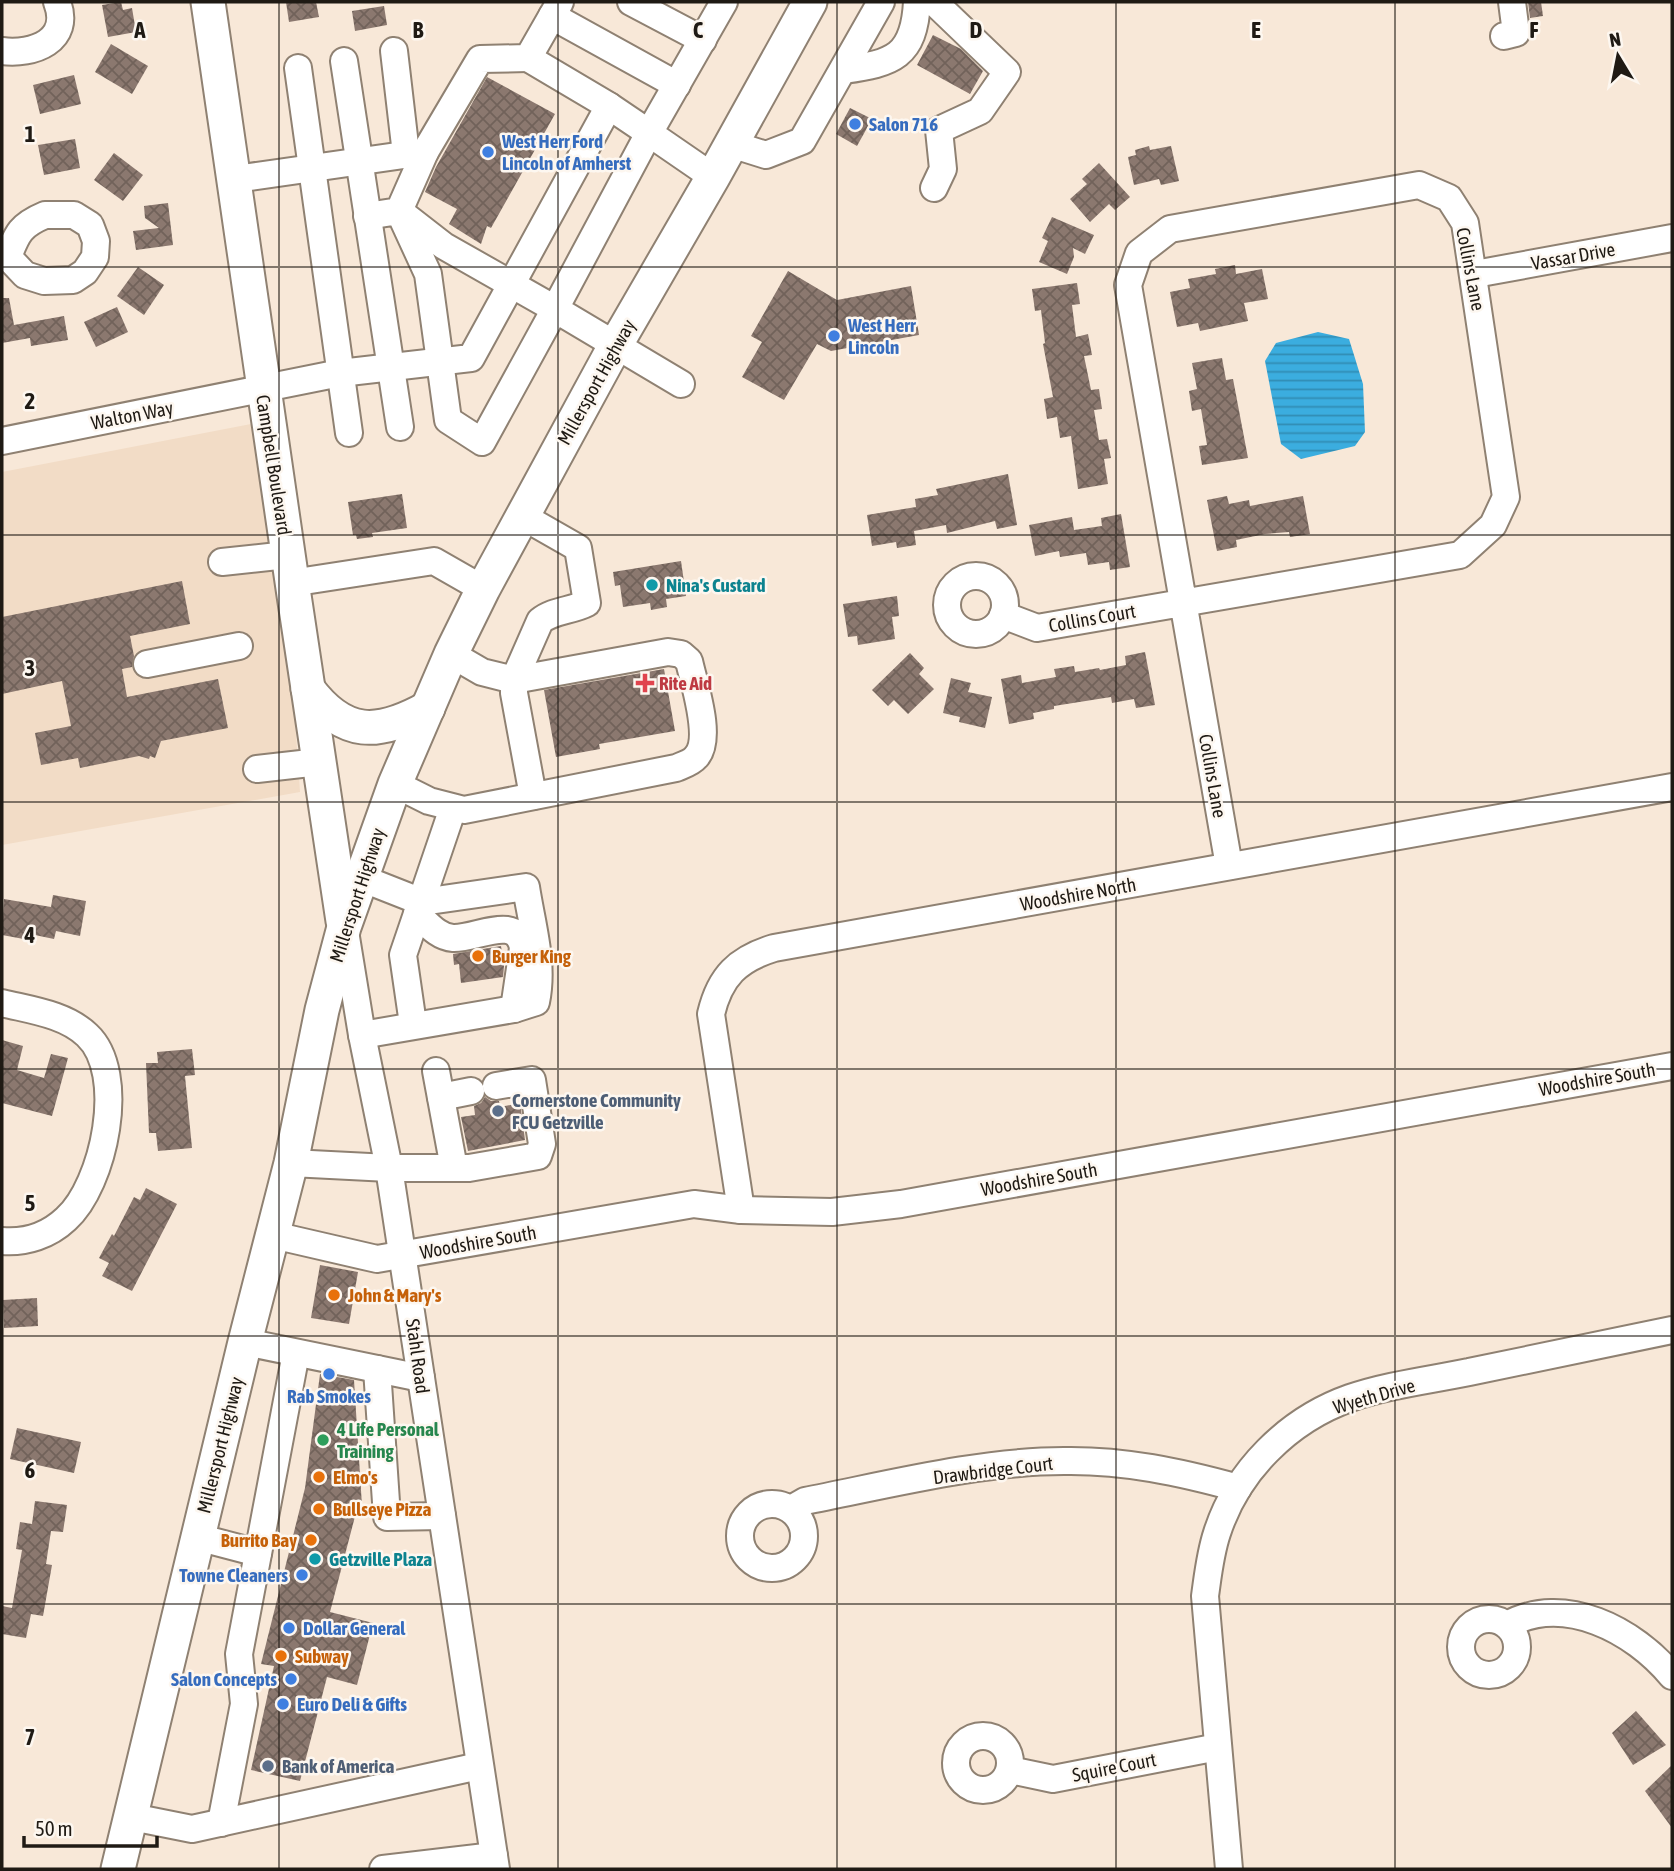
<svg xmlns="http://www.w3.org/2000/svg" width="1674" height="1871" font-family="'Asap Condensed',sans-serif">
  <defs>
    <pattern id="water-rules" width="6" height="5" patternUnits="userSpaceOnUse" patternTransform="scale(1.75)"><rect width="6" height="5" fill="#3baddf"/><path d="M0 2.5h6" fill="none" stroke="#318cb4"/></pattern>
    <pattern id="building-cross-hatch" width="8" height="8" patternUnits="userSpaceOnUse" patternTransform="scale(1.75)"><rect width="8" height="8" fill="#8b786f"/><path d="M0 0l8 8M0 8l8-8" fill="none" stroke="#71625a"/></pattern>
  </defs>
  <rect width="100%" height="100%" fill="#f8e8d8"/>
  <path fill="#f2dcc6" d="M251,424l42,268 7,100 -298,53v-373z"/>
  <path fill="url(#water-rules)" d="M1318,332l31,7 14,45 2,48 -10,14 -54,13 -20,-15 -16,-83 11,-18z"/>
  <g fill="url(#building-cross-hatch)">
    <path d="M121,2l2,8 9,-2 4,24 -28,5 -6,-32z"/>
    <path d="M286,2h30l3,15 -30,5z"/>
    <path d="M1528,2h13l2,14 -13,2z"/>
    <path d="M384,6l3,19 -32,6 -3,-20z"/>
    <path d="M933,35l28,14 22,22 -13,23 -53,-29z"/>
    <path d="M111,44l37,22 -16,28 -37,-22z"/>
    <path d="M74,75l7,29 -41,10 -7,-29z"/>
    <path d="M487,77l68,37 -64,114 -4,-2 -6,18 -32,-20 8,-15 -32,-17 11,-25z"/>
    <path d="M850,108l22,11 -15,27 -21,-12z"/>
    <path d="M75,139l5,29 -36,7 -6,-30z"/>
    <path d="M1149,146l1,4 21,-4 8,35 -18,4 -2,-6 -25,6 -6,-28 8,-2 -1,-5z"/>
    <path d="M114,153l29,22 -20,26 -29,-21z"/>
    <path d="M1099,163l31,34 -15,13 -6,-6 -19,18 -20,-23 17,-15 -5,-5z"/>
    <path d="M168,203l5,42 -37,5 -3,-19 26,-3 -14,-10 -1,-12z"/>
    <path d="M1052,217l42,18 -9,19 -12,-6 1,9 -7,17 -28,-12 9,-21 -6,-3z"/>
    <path d="M1235,265l1,9 26,-5 6,30 -24,4 4,18 -48,10 -2,-8 -21,4 -7,-35 20,-4 -2,-9 28,-5 -1,-5z"/>
    <path d="M138,267l26,18 -20,30 -27,-19z"/>
    <path d="M788,271l49,29 74,-14 8,49 -88,16 -14,-7 -33,56 -42,-23 20,-35 -11,-6z"/>
    <path d="M1077,283l3,21 -8,1 4,32 12,-3 4,21 -8,1 7,34 8,-1 3,20 -8,1 5,30 8,-1 4,19 -7,1 4,25 -30,5 -7,-53 -11,2 -3,-21 -10,2 -3,-20 9,-2 -10,-53 2,-1 -4,-33 -6,1 -3,-22z"/>
    <path d="M2,298h7l5,27 50,-9 4,24 -37,6 -1,-8 -28,5z"/>
    <path d="M117,307l11,25 -32,15 -12,-25z"/>
    <path d="M1222,358l4,22 7,-1 15,79 -46,7 -3,-19 8,-1 -6,-36 -9,2 -3,-20 8,-2 -5,-26z"/>
    <path d="M1008,474l9,51 -20,4 -2,-8 -48,12 -1,-8 -32,6 2,14 -19,3 -1,-6 -24,4 -5,-31 49,-8 -1,-8 23,-4 -2,-6z"/>
    <path d="M402,494l5,34 -35,5 1,4 -16,2 -1,-4h-3l-5,-33z"/>
    <path d="M1227,496l2,8 20,-4 1,6 53,-10 7,38 -20,3 -1,-5 -24,2 -29,6 1,7 -20,4 -10,-51z"/>
    <path d="M1121,514l9,53 -20,3 -1,-8 -21,3 -2,-12 -26,4 -1,-6 -24,5 -6,-31 43,-8 2,13 28,-4 -1,-8z"/>
    <path d="M681,561l5,35 -20,3 1,8 -16,3 -1,-7 -27,4 -3,-22 -5,1 -2,-14z"/>
    <path d="M182,581l8,43 -60,12 4,20 -2,11 -10,2 5,28 91,-18 10,49 -67,13 -6,17 -5,-2 -1,3 -10,-3 -59,12 -2,-10 -37,7 -6,-32 36,-7 -9,-45 -60,13v-77z"/>
    <path d="M897,596l2,20 -7,1 3,22 -37,6 -1,-9 -9,1 -5,-33z"/>
    <path d="M1145,652l10,53 -19,3 -2,-9 -22,4 -1,-6 -57,9v3l-21,4 1,6 -25,5 -8,-45 20,-4 1,8 34,-6 -2,-8 20,-3 1,6 24,-4 1,2 26,-5 -1,-9z"/>
    <path d="M910,653l14,15 -5,6 15,15 -26,25 -14,-14 -6,6 -16,-16z"/>
    <path d="M664,669l11,62 -76,13 1,5 -44,8 -12,-67z"/>
    <path d="M951,678l20,5 -3,9 24,5 -7,31 -26,-6 1,-5 -17,-4z"/>
    <path d="M53,895l33,6 -6,35 -24,-5 -2,8 -24,-5 -1,6 -27,-5 2,-36 47,8z"/>
    <path d="M501,946l3,20 -1,11 -42,6 -2,-19 -5,1 -1,-11z"/>
    <path d="M2,1040l21,6 -6,24 27,8 7,-24 17,4 -16,58 -50,-13z"/>
    <path d="M192,1049l3,26 -10,1 7,72 -34,3 -2,-18h-7l-3,-70h12l-1,-11z"/>
    <path d="M485,1097l6,4h8l1,6 20,-4 5,37 -57,11 -7,-34 14,-2 -1,-9 7,-3z"/>
    <path d="M146,1188l31,16 -45,87 -30,-15 7,-13 -10,-5 13,-24 2,2 20,-39 6,3z"/>
    <path d="M320,1265l38,7 -9,52 -38,-6z"/>
    <path d="M37,1298l1,28 -34,2 -1,-28z"/>
    <path d="M320,1374l34,6 8,126 -4,-1 -28,107 43,11 -16,62 -30,-8 -27,104 -49,-11 23,-104 -13,-2 44,-176z"/>
    <path d="M17,1428l64,14 -7,31 -64,-14z"/>
    <path d="M35,1501l32,4 -4,27 -12,-1 -5,33 6,1 -9,51 -12,-2 -5,24 -24,-4v-28l10,2 10,-58 -6,-1 4,-27 12,2z"/>
    <path d="M1636,1711l30,34 -33,20 -21,-32z"/>
    <path d="M1672,1765v63l-27,-37z"/>
  </g>
  <g fill="none" stroke-linecap="round" stroke-linejoin="round">
    <g stroke="#8f8172" stroke-width="30">
      <g id="minor">
        <path d="M631,2l72,38"/>
        <path d="M552,16l125,69"/>
        <path d="M1504,36l12,-3 -4,-31"/>
        <path d="M2,51c31,4 70,-10 55,-49"/>
        <path d="M394,51l12,103"/>
        <path d="M344,61l56,366"/>
        <path d="M298,68l51,365"/>
        <path d="M844,70c49,-7 70,-13 73,-68"/>
        <path d="M609,106l40,27 -94,176 126,75"/>
        <path d="M731,144l35,11 36,-14 79,-139"/>
        <path d="M713,177l-64,-44 75,-131"/>
        <path d="M235,179l190,-27 55,-93 48,-1 32,-56"/>
        <path d="M934,188l9,-19 -4,-39 41,-19 27,-39 -73,-70"/>
        <path d="M45,215h29l16,10 6,16 -1,16 -10,15 -12,8 -29,1 -19,-6 -17,-18c9,-24 13,-32 37,-42z"/>
        <path d="M367,216l32,-5 45,35 111,63 -73,133 -34,-22 -20,-146 -29,-63 26,-59"/>
        <path d="M1475,274l197,-36"/>
        <path d="M2,441l338,-68 131,-15 138,-252 -81,-48"/>
        <path d="M522,516l56,32 9,55c-15,8 -34,7 -47,18l-26,59v13l19,103"/>
        <path d="M222,562l65,-7"/>
        <circle cx="976" cy="605" r="29"/>
        <path d="M291,583l143,-22 49,28"/>
        <path d="M1003,615l34,13 423,-73 33,-30 13,-28 -41,-274 -16,-25 -30,-13 -249,44 -31,24 -11,32 101,581"/>
        <path d="M147,664l92,-18"/>
        <path d="M257,769l62,-7"/>
        <path d="M395,784l34,17 35,9 212,-42c7,-3 15,-5 20,-11 17,-18 -2,-73 -7,-96l-8,-7 -13,-2 -154,28 -32,-8 -31,-18"/>
        <path d="M361,878l61,24 104,-15c6,39 18,76 10,115l-22,7 -152,26"/>
        <path d="M417,914c11,10 21,23 36,24 24,1 64,-25 70,10l-9,61"/>
        <path d="M345,931l17,104 27,133 107,701"/>
        <path d="M2,1003c28,7 63,11 85,32 41,38 17,150 -21,184 -17,16 -40,24 -64,22"/>
        <path d="M413,1024l-10,-69 50,-147"/>
        <path d="M436,1071l18,97"/>
        <path d="M441,1097l30,-6"/>
        <path d="M291,1163l98,5h80l69,-12 4,-12 -10,-64 -36,6"/>
        <path d="M741,1210l-30,-196c9,-38 27,-55 63,-66l898,-161"/>
        <path d="M273,1235l104,24 317,-55 47,6 91,2 69,-8 771,-138"/>
        <path d="M245,1342l176,36"/>
        <path d="M377,1369l10,148 55,-1"/>
        <circle cx="772" cy="1536" r="32"/>
        <path d="M791,1509l14,-8c82,-16 176,-40 259,-40 60,-1 116,11 174,27"/>
        <path d="M197,1537l61,16"/>
        <circle cx="1489" cy="1647" r="28"/>
        <path d="M1507,1625c57,-32 127,5 165,51"/>
        <circle cx="983" cy="1763" r="27"/>
        <path d="M1010,1770l43,9 165,-32"/>
        <path d="M132,1817l60,12 287,-63"/>
        <path d="M221,1823l23,-119 -5,-50 57,-301"/>
        <path d="M383,1869l111,-13"/>
        <path d="M1229,1869l-24,-273c3,-21 5,-42 12,-63 20,-62 71,-113 133,-135 38,-13 80,-18 119,-26 68,-14 136,-28 203,-42"/>
      </g>
    </g>
    <g stroke="#8f8172" stroke-width="37">
      <g id="major">
        <path d="M208,2c44,306 88,613 135,919"/>
        <path d="M308,689c36,48 70,47 120,19"/>
        <path d="M118,1869l127,-527 46,-179 31,-153 22,-83 51,-143 56,-130 32,-65 132,-243 98,-169 97,-175"/>
      </g>
    </g>
    <use href="#minor" stroke="#fff" stroke-width="26"/>
    <use href="#major" stroke="#fff" stroke-width="33"/>
  </g>
  <path fill="none" stroke="#1f1a14" stroke-width="2" stroke-opacity="0.55" d="M279,2v1867M558,2v1867M837,2v1867M1116,2v1867M1395,2v1867M2,267h1670M2,535h1670M2,802h1670M2,1069h1670M2,1336h1670M2,1604h1670"/>
  <g fill="#3f7fe0" stroke="#fdf7f0" stroke-width="2.5">
    <circle cx="855" cy="124" r="7"/>
    <circle cx="488" cy="152" r="7"/>
    <circle cx="834" cy="336" r="7"/>
    <circle cx="329" cy="1374" r="7"/>
    <circle cx="302" cy="1575" r="7"/>
    <circle cx="289" cy="1628" r="7"/>
    <circle cx="291" cy="1679" r="7"/>
    <circle cx="283" cy="1704" r="7"/>
  </g>
  <g fill="#0f9aa8" stroke="#fdf7f0" stroke-width="2.5">
    <circle cx="652" cy="585" r="7"/>
    <circle cx="315" cy="1559" r="7"/>
  </g>
  <path fill="#e0444e" stroke="#fdf7f0" stroke-width="2.5" d="M641.5 672.5h7v7h7v7h-7v7h-7v-7h-7v-7h7z"/>
  <g fill="#e8710a" stroke="#fdf7f0" stroke-width="2.5">
    <circle cx="478" cy="956" r="7"/>
    <circle cx="334" cy="1295" r="7"/>
    <circle cx="319" cy="1477" r="7"/>
    <circle cx="319" cy="1509" r="7"/>
    <circle cx="311" cy="1540" r="7"/>
    <circle cx="281" cy="1656" r="7"/>
  </g>
  <g fill="#5c6f8a" stroke="#fdf7f0" stroke-width="2.5">
    <circle cx="498" cy="1111" r="7"/>
    <circle cx="268" cy="1766" r="7"/>
  </g>
  <circle fill="#2e9e5b" stroke="#fdf7f0" stroke-width="2.5" cx="323" cy="1440" r="7"/>
  <g text-anchor="middle" dominant-baseline="central" stroke-width="5" stroke-linejoin="round" paint-order="stroke">
    <g font-size="19" font-weight="bold" fill="#366cbe" stroke="#fdf7f0" text-anchor="start">
      <text x="869" y="124">Salon 716</text>
      <text x="502" y="141">West Herr Ford<tspan x="502" dy="22">Lincoln of Amherst</tspan></text>
      <text x="848" y="325">West Herr<tspan x="848" dy="22">Lincoln</tspan></text>
      <text x="329" y="1396" text-anchor="middle">Rab Smokes</text>
      <text x="288" y="1575" text-anchor="end">Towne Cleaners</text>
      <text x="303" y="1628">Dollar General</text>
      <text x="277" y="1679" text-anchor="end">Salon Concepts</text>
      <text x="297" y="1704">Euro Deli &amp; Gifts</text>
    </g>
    <g font-size="19" fill="#1f1a14" stroke="#fdf7f0">
      <text transform="translate(1573 256) rotate(-10)">Vassar Drive</text>
      <text transform="translate(1471 269) rotate(79)">Collins Lane</text>
      <text transform="translate(596 382) rotate(-61)">Millersport Highway</text>
      <text transform="translate(132 415) rotate(-11)">Walton Way</text>
      <text transform="translate(274 465) rotate(81)">Campbell Boulevard</text>
      <text transform="translate(1092 618) rotate(-10)">Collins Court</text>
      <text transform="translate(1213 776) rotate(80)">Collins Lane</text>
      <text transform="translate(1078 894) rotate(-10)">Woodshire North</text>
      <text transform="translate(357 895) rotate(-72)">Millersport Highway</text>
      <text transform="translate(1597 1079) rotate(-10)">Woodshire South</text>
      <text transform="translate(1039 1179) rotate(-10)">Woodshire South</text>
      <text transform="translate(478 1242) rotate(-10)">Woodshire South</text>
      <text transform="translate(418 1356) rotate(82)">Stahl Road</text>
      <text transform="translate(1374 1396) rotate(-16)">Wyeth Drive</text>
      <text transform="translate(220 1445) rotate(-76)">Millersport Highway</text>
      <text transform="translate(993 1470) rotate(-7)">Drawbridge Court</text>
      <text transform="translate(1114 1767) rotate(-11)">Squire Court</text>
    </g>
    <g font-size="19" font-weight="bold" fill="#0d838f" stroke="#fdf7f0" text-anchor="start">
      <text x="666" y="585">Nina's Custard</text>
      <text x="329" y="1559">Getzville Plaza</text>
    </g>
    <g font-size="19" font-weight="bold" fill="#be3a42" stroke="#fdf7f0" text-anchor="start">
      <text x="659" y="683">Rite Aid</text>
    </g>
    <g font-size="19" font-weight="bold" fill="#c56008" stroke="#fdf7f0" text-anchor="start">
      <text x="492" y="956">Burger King</text>
      <text x="348" y="1295">John &amp; Mary's</text>
      <text x="333" y="1477">Elmo's</text>
      <text x="333" y="1509">Bullseye Pizza</text>
      <text x="297" y="1540" text-anchor="end">Burrito Bay</text>
      <text x="295" y="1656">Subway</text>
    </g>
    <g font-size="19" font-weight="bold" fill="#4e5e75" stroke="#fdf7f0" text-anchor="start">
      <text x="512" y="1100">Cornerstone Community<tspan x="512" dy="22">FCU Getzville</tspan></text>
      <text x="282" y="1766">Bank of America</text>
    </g>
    <g font-size="19" font-weight="bold" fill="#27864d" stroke="#fdf7f0" text-anchor="start">
      <text x="337" y="1429">4 Life Personal<tspan x="337" dy="22">Training</tspan></text>
    </g>
  </g>
  <g font-size="23" text-anchor="middle" font-weight="bold" fill="#1f1a14" stroke="#fdf7f0" stroke-width="5" stroke-linejoin="round" paint-order="stroke">
    <text x="140" y="38">A</text>
    <text x="418" y="38">B</text>
    <text x="698" y="38">C</text>
    <text x="976" y="38">D</text>
    <text x="1256" y="38">E</text>
    <text x="1534" y="38">F</text>
    <text x="30" y="142">1</text>
    <text x="30" y="409">2</text>
    <text x="30" y="676">3</text>
    <text x="30" y="943">4</text>
    <text x="30" y="1211">5</text>
    <text x="30" y="1478">6</text>
    <text x="30" y="1745">7</text>
  </g>
  <rect width="1674" height="1871" fill="none" stroke="#1f1a14" stroke-width="7"/>
  <g transform="translate(1618 56) rotate(350)" stroke="#fdf7f0" stroke-width="5" paint-order="stroke">
  <path d="M0-5L12 26L0 18L-12 26Z" fill="#1f1a14"/>
  <text y="-10" font-size="19" font-weight="bold" text-anchor="middle" fill="#1f1a14">N</text>
  </g>
  <path d="M24 1836v10h133v-10" fill="none" stroke="#1f1a14" stroke-width="3.5"/>
  <text x="35" y="1836" font-size="21" fill="#1f1a14" stroke="#fdf7f0" stroke-width="5" paint-order="stroke">50 m</text>
</svg>
